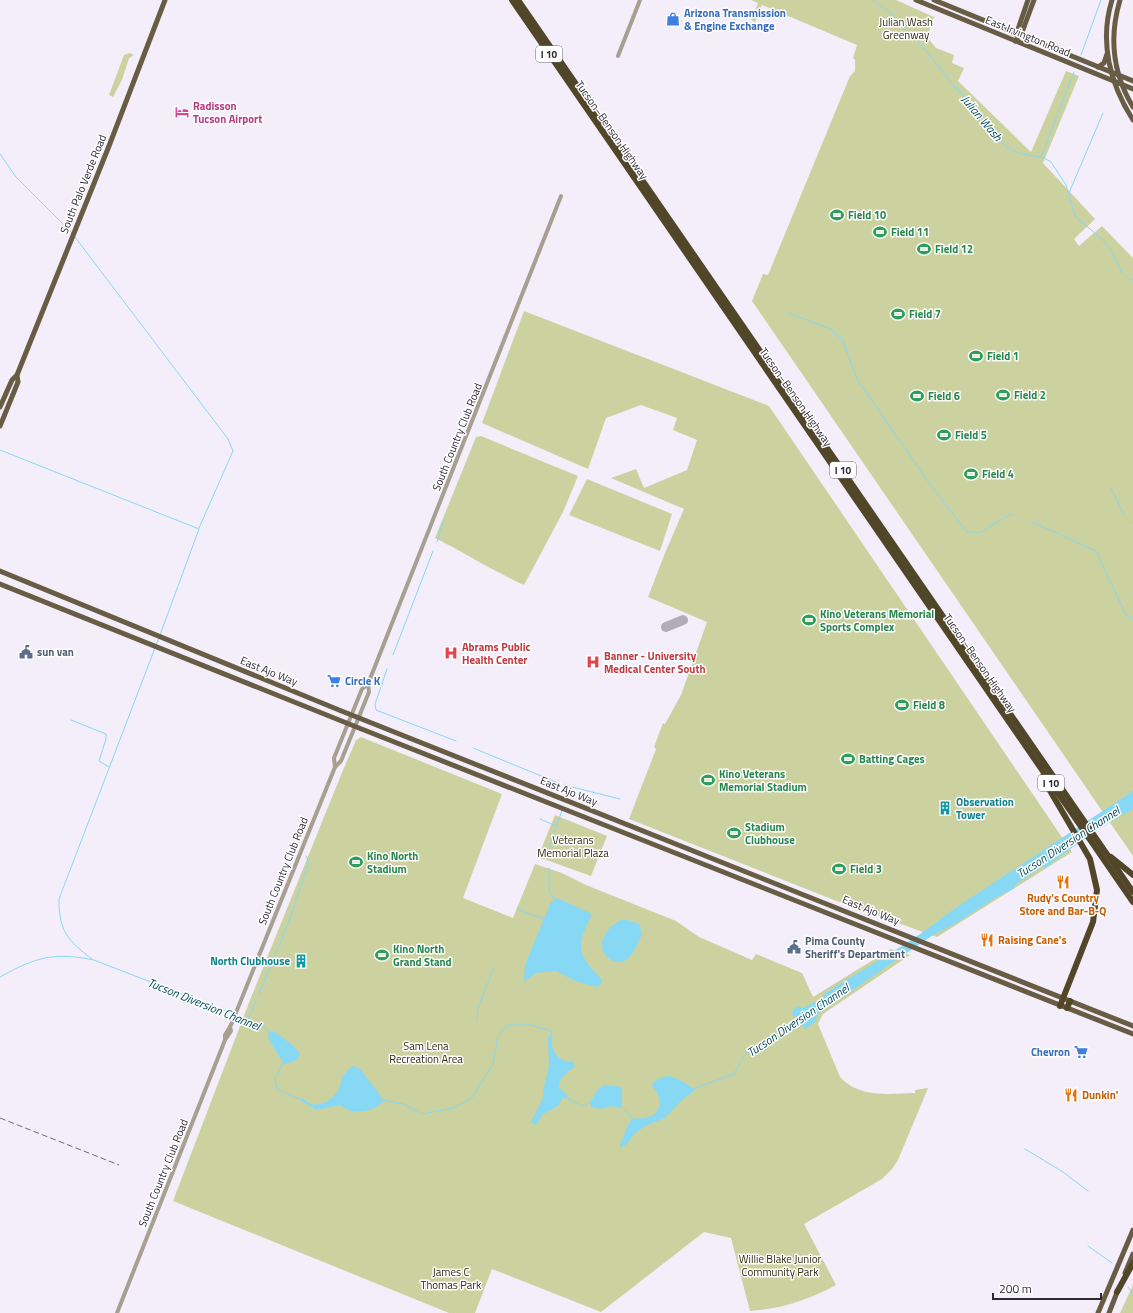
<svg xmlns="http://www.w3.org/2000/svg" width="1133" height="1313" font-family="'Titillium Web',sans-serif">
  <rect width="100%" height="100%" fill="#f4eefb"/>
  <g fill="#ccd29f">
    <path d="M751,0h145l38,17 -7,20 9,11 18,7 -2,8 12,5 -6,13 73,71 35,-81 13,5 -36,87 52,56 -21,20 5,7 23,-20 31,32v598l-381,-555 11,-27 5,1 82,-199 5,-5v-11l-2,-2 4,-13 -95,-40 -7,17 -4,-2 7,-17z"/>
    <path d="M130,53l4,2 -5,3 -7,22 -9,17 -4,-2 15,-40z"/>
    <path d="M524,311l245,95 303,446 -135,85 -103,-37 -205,-81 27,-70 -2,-2 9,-24 2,1 16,-29 26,-73 -59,-25 17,-44 19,-44 -73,-31 25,-9 8,19 43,-18 10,-30 -24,-10 4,-12 -36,-13 -35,13 -18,51 -106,-46z"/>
    <path d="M481,436l97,40 -15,36 -39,73c-31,-14 -59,-32 -89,-47l41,-101z"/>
    <path d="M587,479l85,35 -12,37 -91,-36z"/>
    <path d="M361,737l141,57 -39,104 50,20 22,-54 27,9 24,12 90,36 23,16 53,23 4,-6 46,19 11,24 78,-48 19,6 -87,59 -5,10 22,53c19,21 49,17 75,16v-3l13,-2 -30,72 -6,9 -10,10 -78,45 32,61c-28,15 -55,24 -86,26l-19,-73 -27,-6 -103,80 -109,-43 -17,44h-26l-276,-112 77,-201 91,-225 15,-35z"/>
    <path d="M555,815l52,21 -16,40 -53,-19z"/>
    <path d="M1133,1285v28h-13z"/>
  </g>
  <g fill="#86d8f4">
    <path d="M1133,791v18c-31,17 -60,37 -88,59l-2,-2 -29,20 1,2 -20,10 -37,24 -28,15 -112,77 -3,8 -10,7 -14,-17 7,-6 5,2 20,-10 1,-4c43,-28 88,-51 127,-83z"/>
    <path d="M557,898l35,16c-17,34 -15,39 10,66l-2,5 -4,2 -21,-6 -19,-10 -20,2 -12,9 1,-17 26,-63z"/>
    <path d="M624,919l15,5 3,10c-7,17 -18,41 -38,20 -7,-15 6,-30 20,-35z"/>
    <path d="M271,1032h4l19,14 6,8 -3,6 -13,4 -15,-24 -1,-7z"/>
    <path d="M548,1036l4,2c-2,13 8,25 21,24l2,4c-7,7 -16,10 -16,21l8,8v4l-4,-2 -5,9 -15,8 -7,11 -5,-3 12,-24 1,-11 5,-21z"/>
    <path d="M354,1066l6,3 21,27 2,5c-5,9 -25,13 -34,9 -3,-1 -6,-3 -9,-5l-24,5 -16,-10 2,-2c3,2 6,5 9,6 14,4 32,-12 30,-26l10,-11z"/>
    <path d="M670,1076l12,5 13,9 -12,9 -18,19 -20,8 -11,8 -7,10 -8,4 9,-23 4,-6c6,-1 14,0 19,-3 13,-6 9,-23 1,-30l1,-4 9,-5z"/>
    <path d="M604,1085l18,2v21l-11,-2 -11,3 -9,-2 -1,-5 9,-14z"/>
  </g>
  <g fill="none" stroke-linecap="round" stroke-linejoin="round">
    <g stroke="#86d8f4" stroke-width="1">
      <path d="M873,0l18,13 18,21 14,13 31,39 23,24 28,36 13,7 26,5 7,4 15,23 9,31 29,25 8,11 10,21 4,4 7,3"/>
      <path d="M1081,55l20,-55"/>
      <path d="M0,154l16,23 56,56"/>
      <path d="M1041,157l33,-85"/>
      <path d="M1069,193l34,-80"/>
      <path d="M75,237l153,202 5,12 -34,77"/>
      <path d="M788,313l43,16 12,12 14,38 72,104 38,49h14l30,-18 2,1"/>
      <path d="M0,450l199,79 -39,106"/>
      <path d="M1111,488l13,27 9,9"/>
      <path d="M1021,518h1"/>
      <path d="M1032,522l64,29 30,64 7,4"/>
      <path d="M437,542l6,-19"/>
      <path d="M156,645l3,-7"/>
      <path d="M393,655l40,-104"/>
      <path d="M387,669l-12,35 1,6 80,31"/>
      <path d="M71,720l35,14v5l-7,22 10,6"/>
      <path d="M473,748l83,34"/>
      <path d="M564,785l56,14"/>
      <path d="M566,798l5,-10"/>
      <path d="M540,819l16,7"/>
      <path d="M549,854l1,-9 12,-35"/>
      <path d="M549,868v23l5,8"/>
      <path d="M517,909l27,10"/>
      <path d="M92,959c-25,-19 -33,-28 -33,-60l96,-251"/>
      <path d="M0,977c36,-20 53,-25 94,-17l139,54"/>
      <path d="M259,994l30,-73 20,-58 -3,-7"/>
      <path d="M235,1016l29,11 6,5"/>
      <path d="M477,1019l1,-11 16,-41"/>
      <path d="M248,1020l8,-19"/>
      <path d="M283,1063l-8,16 2,10 24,11"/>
      <path d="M693,1089l41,-15 10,-18 53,-36"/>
      <path d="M567,1098l15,8 8,-3"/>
      <path d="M383,1100l20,4 19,10 31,-6 18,-9 22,-35 5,-28 10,-11h23l20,6v7"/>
      <path d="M621,1106l13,14"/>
      <path d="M1025,1149l38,23 25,19"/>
      <path d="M1088,1246l24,17"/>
      <path d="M1128,1287l5,7"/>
    </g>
    <path stroke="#b2acb9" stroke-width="10" d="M666,627l17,-7"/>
    <g stroke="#a6a091" stroke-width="4">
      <path d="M618,56l22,-56"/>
      <path d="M335,767l-1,-9 28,-69 6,-5 193,-488"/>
      <path d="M225,1040l6,-9 -1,-4"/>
      <path d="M117,1313l108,-273v-5l6,-10 104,-258 6,-6 28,-69 -1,-8"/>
    </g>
    <g stroke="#685d44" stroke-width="5">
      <path d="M916,0l217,89"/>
      <path d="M934,0l199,81"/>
      <path d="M1112,0c-13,42 -2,84 21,120"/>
      <path d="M1120,0c-11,37 -7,74 13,107"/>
      <path d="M1016,35l12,-35"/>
      <path d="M1015,41l6,-6 13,-35"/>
      <path d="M1098,67l6,-4 3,-9"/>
      <path d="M0,407l12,-27 5,-5 92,-229 56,-146"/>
      <path d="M0,426l18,-44 -1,-7"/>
      <path d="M0,571l339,139 794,316"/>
      <path d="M0,584l359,144 774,306"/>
      <path d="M1125,1273l8,-19"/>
      <path d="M1098,1313l35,-83"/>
      <path d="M1109,1313l9,-23"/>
    </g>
    <g stroke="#524628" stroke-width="6">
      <path d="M512,0l621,902"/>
      <path d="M518,0l615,892"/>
      <path d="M1042,777l48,82 7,31 -4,32 -33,84"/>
      <path d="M1111,857l22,18"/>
      <path d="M1067,1008l3,-7"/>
      <path d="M1117,1292l16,-29"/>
    </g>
    <path stroke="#706a77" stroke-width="1" stroke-dasharray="6 3" stroke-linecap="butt" d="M0,1118l119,47"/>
  </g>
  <defs>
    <g id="shop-bare" transform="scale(1.08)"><path d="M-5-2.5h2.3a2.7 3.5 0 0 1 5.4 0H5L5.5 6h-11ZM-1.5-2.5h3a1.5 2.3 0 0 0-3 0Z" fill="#3f7fe0" stroke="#fff" stroke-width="2.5" paint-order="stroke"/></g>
    <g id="hotel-bare" transform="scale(1.08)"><path d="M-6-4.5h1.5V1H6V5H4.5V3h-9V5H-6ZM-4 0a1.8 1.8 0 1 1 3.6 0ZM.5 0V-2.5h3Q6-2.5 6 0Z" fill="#d1479c" stroke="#fff" stroke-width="2.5" paint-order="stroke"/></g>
    <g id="stadium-bare" transform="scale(1.08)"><path d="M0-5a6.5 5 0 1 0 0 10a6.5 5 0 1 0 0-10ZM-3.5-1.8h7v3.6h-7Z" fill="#2e9e5b" stroke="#fff" stroke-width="2.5" paint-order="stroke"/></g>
    <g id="civic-bare" transform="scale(1.08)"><path d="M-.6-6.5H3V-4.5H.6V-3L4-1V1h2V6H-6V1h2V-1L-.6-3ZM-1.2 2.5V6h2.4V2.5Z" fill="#5c6f8a" stroke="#fff" stroke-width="2.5" paint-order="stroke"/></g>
    <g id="hospital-bare" transform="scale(1.08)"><path d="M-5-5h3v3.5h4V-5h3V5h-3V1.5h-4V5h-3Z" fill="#e0444e" stroke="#fff" stroke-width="2.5" paint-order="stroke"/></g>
    <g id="supermarket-bare" transform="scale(1.08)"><path d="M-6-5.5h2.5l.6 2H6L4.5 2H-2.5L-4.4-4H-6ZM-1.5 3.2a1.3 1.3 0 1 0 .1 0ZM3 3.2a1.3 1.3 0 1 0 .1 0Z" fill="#3f7fe0" stroke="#fff" stroke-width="2.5" paint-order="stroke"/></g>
    <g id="building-bare" transform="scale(1.08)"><path d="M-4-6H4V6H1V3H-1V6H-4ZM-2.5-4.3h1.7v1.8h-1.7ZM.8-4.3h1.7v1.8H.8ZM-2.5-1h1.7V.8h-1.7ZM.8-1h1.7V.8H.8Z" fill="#0f9aa8" stroke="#fff" stroke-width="2.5" paint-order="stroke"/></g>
    <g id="restaurant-bare" transform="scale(1.08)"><path d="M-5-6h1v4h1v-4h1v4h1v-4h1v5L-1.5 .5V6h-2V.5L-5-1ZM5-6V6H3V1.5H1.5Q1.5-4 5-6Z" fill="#e8710a" stroke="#fff" stroke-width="2.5" paint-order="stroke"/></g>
  </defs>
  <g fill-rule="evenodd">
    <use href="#shop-bare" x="673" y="19"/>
    <use href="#hotel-bare" x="182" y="112"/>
    <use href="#stadium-bare" x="837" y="215"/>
    <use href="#stadium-bare" x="880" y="232"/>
    <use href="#stadium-bare" x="924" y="249"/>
    <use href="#stadium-bare" x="898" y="314"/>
    <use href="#stadium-bare" x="976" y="356"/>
    <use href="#stadium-bare" x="1003" y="395"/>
    <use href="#stadium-bare" x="917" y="396"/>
    <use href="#stadium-bare" x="944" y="435"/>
    <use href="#stadium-bare" x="971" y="474"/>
    <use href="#stadium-bare" x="809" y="620"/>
    <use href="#civic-bare" x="26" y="652"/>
    <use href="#hospital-bare" x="451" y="653"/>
    <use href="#hospital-bare" x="593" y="662"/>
    <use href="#supermarket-bare" x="334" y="681"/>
    <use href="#stadium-bare" x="902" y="705"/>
    <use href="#stadium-bare" x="848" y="759"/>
    <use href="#stadium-bare" x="708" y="780"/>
    <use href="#building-bare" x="945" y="808"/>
    <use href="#stadium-bare" x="734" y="833"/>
    <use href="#stadium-bare" x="356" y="862"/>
    <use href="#stadium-bare" x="839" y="869"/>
    <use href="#restaurant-bare" x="1063" y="882"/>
    <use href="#restaurant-bare" x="987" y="940"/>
    <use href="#civic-bare" x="794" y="947"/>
    <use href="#stadium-bare" x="382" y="955"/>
    <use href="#building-bare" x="301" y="961"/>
    <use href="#supermarket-bare" x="1081" y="1052"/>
    <use href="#restaurant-bare" x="1071" y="1095"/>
  </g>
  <g text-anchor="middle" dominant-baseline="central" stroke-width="3" stroke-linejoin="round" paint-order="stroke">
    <g fill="#fff" stroke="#6d6972" stroke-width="1">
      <rect x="536" y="46" width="26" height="16" rx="3"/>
      <rect x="830" y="462" width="26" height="16" rx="3"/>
      <rect x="1038" y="775" width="26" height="16" rx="3"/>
    </g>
    <g font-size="10" font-weight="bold" fill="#2f2936">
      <text x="549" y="54">I 10</text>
      <text x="843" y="470">I 10</text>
      <text x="1051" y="783">I 10</text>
    </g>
    <g font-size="11" font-weight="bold" fill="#366cbe" stroke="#fff" text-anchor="start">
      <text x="684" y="13">Arizona Transmission<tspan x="684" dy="13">&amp; Engine Exchange</tspan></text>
      <text x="345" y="681">Circle K</text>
      <text x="1070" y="1052" text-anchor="end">Chevron</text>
    </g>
    <g font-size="11" fill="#2a2c0e" stroke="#fff">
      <text x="906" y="22">Julian Wash<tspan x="906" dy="13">Greenway</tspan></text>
      <text x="573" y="840">Veterans<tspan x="573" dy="13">Memorial Plaza</tspan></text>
      <text x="426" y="1046">Sam Lena<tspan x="426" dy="13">Recreation Area</tspan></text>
      <text x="780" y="1259">Willie Blake Junior<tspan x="780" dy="13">Community Park</tspan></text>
      <text x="451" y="1272">James C<tspan x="451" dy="13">Thomas Park</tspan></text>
    </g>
    <g font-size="11" fill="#2f2936" stroke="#fff">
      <text transform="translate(1028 36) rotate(22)">East Irvington Road</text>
      <text transform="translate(612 130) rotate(55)">Tucson–Benson Highway</text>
      <text transform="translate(83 184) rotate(-68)">South Palo Verde Road</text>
      <text transform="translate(796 397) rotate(55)">Tucson–Benson Highway</text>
      <text transform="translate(457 437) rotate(-68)">South Country Club Road</text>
      <text transform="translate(980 663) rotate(55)">Tucson–Benson Highway</text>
      <text transform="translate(269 671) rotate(22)">East Ajo Way</text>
      <text transform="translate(569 791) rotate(22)">East Ajo Way</text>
      <text transform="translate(283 871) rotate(-68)">South Country Club Road</text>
      <text transform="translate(871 910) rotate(22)">East Ajo Way</text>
      <text transform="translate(163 1173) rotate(-68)">South Country Club Road</text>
    </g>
    <g font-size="11" font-weight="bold" fill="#b23c85" stroke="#fff" text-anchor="start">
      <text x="193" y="106">Radisson<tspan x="193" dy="13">Tucson Airport</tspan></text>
    </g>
    <g font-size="11" font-weight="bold" fill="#27864d" stroke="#fff" text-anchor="start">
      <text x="848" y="215">Field 10</text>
      <text x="891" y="232">Field 11</text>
      <text x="935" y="249">Field 12</text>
      <text x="909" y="314">Field 7</text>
      <text x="987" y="356">Field 1</text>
      <text x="1014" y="395">Field 2</text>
      <text x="928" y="396">Field 6</text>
      <text x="955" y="435">Field 5</text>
      <text x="982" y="474">Field 4</text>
      <text x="820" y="614">Kino Veterans Memorial<tspan x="820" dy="13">Sports Complex</tspan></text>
      <text x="913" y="705">Field 8</text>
      <text x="859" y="759">Batting Cages</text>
      <text x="719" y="774">Kino Veterans<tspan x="719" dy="13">Memorial Stadium</tspan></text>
      <text x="745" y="827">Stadium<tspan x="745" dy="13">Clubhouse</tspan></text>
      <text x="367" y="856">Kino North<tspan x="367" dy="13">Stadium</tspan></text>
      <text x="850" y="869">Field 3</text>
      <text x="393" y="949">Kino North<tspan x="393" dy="13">Grand Stand</tspan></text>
    </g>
    <g font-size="11" font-weight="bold" fill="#be3a42" stroke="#fff" text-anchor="start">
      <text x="462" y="647">Abrams Public<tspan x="462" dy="13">Health Center</tspan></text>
      <text x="604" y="656">Banner - University<tspan x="604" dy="13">Medical Center South</tspan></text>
    </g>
    <g font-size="11" font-weight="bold" fill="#4e5e75" stroke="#fff" text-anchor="start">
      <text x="37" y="652">sun van</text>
      <text x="805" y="941">Pima County<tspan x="805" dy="13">Sheriff's Department</tspan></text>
    </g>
    <g font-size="11" font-weight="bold" fill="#0d838f" stroke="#fff" text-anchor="start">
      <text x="956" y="802">Observation<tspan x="956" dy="13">Tower</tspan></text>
      <text x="290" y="961" text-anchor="end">North Clubhouse</text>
    </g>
    <g font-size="11" font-weight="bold" fill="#c56008" stroke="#fff" text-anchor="start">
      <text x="1063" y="898" text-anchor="middle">Rudy's Country<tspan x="1063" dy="13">Store and Bar-B-Q</tspan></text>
      <text x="998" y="940">Raising Cane's</text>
      <text x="1082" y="1095">Dunkin'</text>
    </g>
    <g font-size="12" font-style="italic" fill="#004d5f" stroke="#fff">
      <text transform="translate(982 118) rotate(50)">Julian Wash</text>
      <text transform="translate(1068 842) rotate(-33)">Tucson Diversion Channel</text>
      <text transform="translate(204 1004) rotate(22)">Tucson Diversion Channel</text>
      <text transform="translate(798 1020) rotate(-34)">Tucson Diversion Channel</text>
    </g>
  </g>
  <path d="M993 1293v6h108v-6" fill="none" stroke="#2f2936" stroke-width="2"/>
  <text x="999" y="1293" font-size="12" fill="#2f2936" stroke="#ffffff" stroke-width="3" paint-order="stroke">200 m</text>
</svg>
